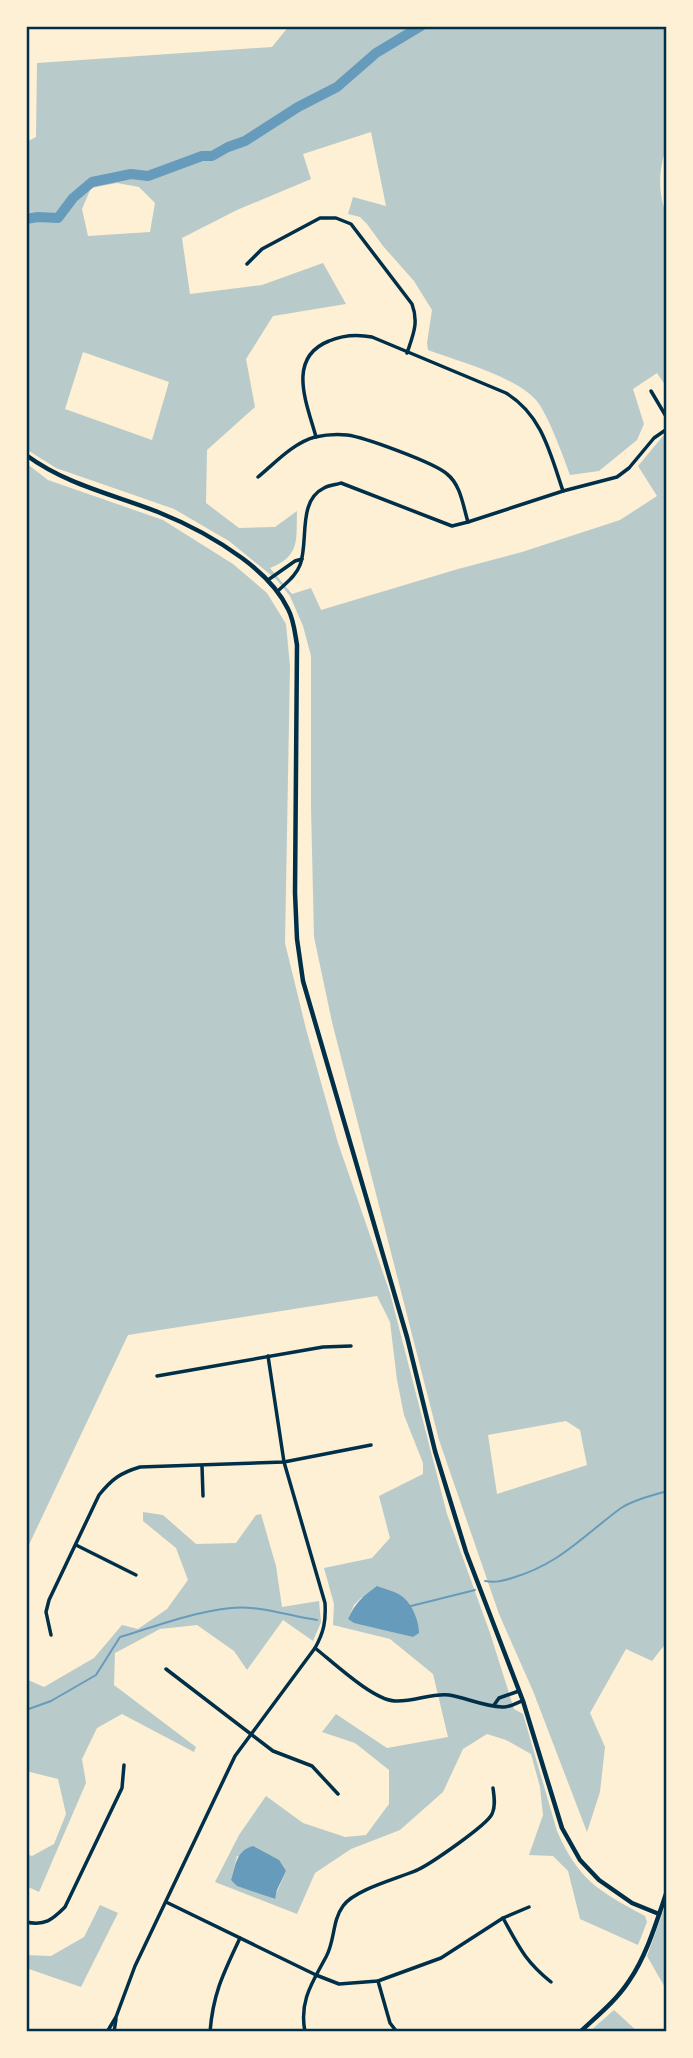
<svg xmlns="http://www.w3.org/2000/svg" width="693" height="2058" font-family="Commissioner,sans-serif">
  <rect width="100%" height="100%" fill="#fdf0d5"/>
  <g fill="#b9caca" fill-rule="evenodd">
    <path d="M289,26h378v121c-9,20 -9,49 0,69v172l-10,-15 -24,16 11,35 -7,16 -38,31 -29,4c-6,-17 -23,-63 -34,-75 -22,-24 -76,-38 -108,-50l-1,-7 5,-33 -18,-29 -31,-35 -16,-22 -7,-7 -12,-3 5,-17 33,9 -15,-74 -68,22 8,25 -74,31 -55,28 8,56 72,-9 61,-22 23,41 -73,12 -27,43 9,48 -48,43 -1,53 33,25 36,-1 22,-16c-1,28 4,45 -27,57l22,26 19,-6 10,22 137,-41 64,-17 98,-32 37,-24 -19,-30 25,-30 4,-2v1208l-15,19 -26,-12 -36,64 15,34 -5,45 -13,40 -54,-141 -34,-77 -60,-174 -107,-418 -18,-85 -3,-130v-151l-8,-30 -13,-30 -13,-16 -48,-39 -55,-32 -118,-41 -30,-19v-307l10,-5 1,-74 235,-16zM117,183l22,4 16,16 -5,29 -62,4 -6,-27 9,-21zM83,352l86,30 -17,58 -87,-31zM566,1421l14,9 7,35 -90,29 -9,-59z"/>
    <path d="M26,463l22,17 115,40 70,44 34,29 19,31 4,42 -5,277 21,86 32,114 52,150 57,221 43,119 24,76 9,5 34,117c22,50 42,60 88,85l2,6 -9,23 -58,-26 -12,-48 -15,-15 -24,-1 14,-40 -3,-28 -9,-33 -25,-14 -19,-6 -24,15 -20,43 -43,38 -49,19 -36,24 -18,41 -82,-32 24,-47 27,-39 37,27 42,14 21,-2 23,-31v-34l-34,-27 -33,-11 14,-18 51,34 61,-11 -15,-63 -43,-35 -57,-14 1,-21 -10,-36 48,-10 18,-20 -11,-42 44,-22v-11l-19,-48 -7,-35 -7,-58 -13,-26 -249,39 -102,216zM362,1597l51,40 -65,-18 6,-14zM237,1856l49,15 -12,28 -43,-19z"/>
    <path d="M143,1512l20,3 33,29 40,-1 20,-28 5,-1 15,52 6,41 37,-6 2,21 -8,19 -30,-21 -36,50 -13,-19 -37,-26 -37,4 -45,24 -1,32 82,62 -2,5 -72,-38 -25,14 -15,31 4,24 -47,109 -13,-6v-32l6,2 22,-12 12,-30 -8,-35 -32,-8v-92l18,8 50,-29 28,-33 16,4 29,-20 21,-29 -12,-32 -33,-27z"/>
    <path d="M667,1901v90l-20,-35z"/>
    <path d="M100,1905l18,8 -37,74 -55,-19v-13l25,1 33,-19z"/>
    <path d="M614,2010l24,22h-49z"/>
  </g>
  <g fill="#669bbc">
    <path d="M377,1586c8,3 20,6 26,11 10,8 16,25 16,36l-6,4 -59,-14 -6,-4c7,-16 15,-23 29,-33z"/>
    <path d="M253,1846l26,14 7,11 -9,19 -2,9 -38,-13 -6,-6c5,-16 5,-29 22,-34z"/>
  </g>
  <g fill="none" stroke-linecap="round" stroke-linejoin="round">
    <g stroke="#669bbc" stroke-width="2">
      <path d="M485,1581c10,2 17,0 27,-3 48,-14 71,-42 109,-70 14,-9 30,-12 46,-17"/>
      <path d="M407,1607l68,-17"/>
      <path d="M26,1710l25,-9 45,-26 24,-38c36,-11 73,-25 111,-29 28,-3 58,8 86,12"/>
    </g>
    <path stroke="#669bbc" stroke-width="10" d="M26,219l12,-2 20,1 15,-20 19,-16 39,-8 17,2 54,-20h10l16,-9 17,-6 53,-34 39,-20 39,-34 45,-27"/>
    <g stroke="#003049" stroke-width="3.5">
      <path d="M247,264l15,-15 58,-31h16l15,6 61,80c7,19 1,31 -5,49"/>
      <path d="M651,391l16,27"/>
      <path d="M316,437c-9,-33 -30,-79 13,-96 14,-6 28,-7 43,-4l134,56c36,22 44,60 57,98"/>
      <path d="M258,477c17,-14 35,-34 57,-40 9,-2 23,-3 32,-2 17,2 88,28 100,39 14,11 16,32 21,48"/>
      <path d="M268,580l27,-19 7,-2"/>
      <path d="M278,591c8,-8 18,-15 22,-26 9,-23 -3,-64 24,-77 5,-3 12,-3 17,-5l111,43 16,-4 95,-31 54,-14 12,-9 25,-30 13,-9"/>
      <path d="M157,1376l166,-29 28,-1"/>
      <path d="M202,1466l1,30"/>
      <path d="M76,1545l60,30"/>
      <path d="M51,1635l-5,-23 3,-12 50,-105c13,-16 21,-22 41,-28l144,-5 87,-17"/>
      <path d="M315,1648c19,15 58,52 80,53 19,1 36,-8 54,-6 18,3 34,11 53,12 6,1 14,-4 20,-6"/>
      <path d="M166,1669l107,82 39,15 26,28"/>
      <path d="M494,1705l5,-7 20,-7"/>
      <path d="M166,1902l150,73 23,9 39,-3 63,-23 62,-40 26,-11"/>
      <path d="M503,1918c16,29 22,43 48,64"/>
      <path d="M26,1922c19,4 26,-2 39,-15l57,-119 2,-23"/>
      <path d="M378,1981l12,42 7,9"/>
      <path d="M107,2032l9,-15 19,-51 100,-210 80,-108c9,-16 11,-27 10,-45l-41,-141 -16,-106"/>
      <path d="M114,2032l2,-13"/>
      <path d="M210,2032c3,-39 14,-60 30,-94"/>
      <path d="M305,2032c-6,-31 7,-49 21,-75 9,-16 6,-36 17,-51 11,-16 53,-27 72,-35 13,-5 72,-46 77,-57 4,-8 2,-18 1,-26"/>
    </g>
    <g stroke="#003049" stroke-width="4.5">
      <path d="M26,455c41,30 86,39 132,57 30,12 58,27 84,46 19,14 36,30 46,51 6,11 7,25 9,36l-2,248 2,46 6,42 104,356 28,114 31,101 57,149 39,127 18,32 19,20 33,23 27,11"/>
      <path d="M580,2032c17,-16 36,-31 49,-51 18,-26 28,-61 38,-90"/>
    </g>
  </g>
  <rect width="693" height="2058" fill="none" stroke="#fdf0d5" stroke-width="56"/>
  <rect x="28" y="28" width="637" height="2002" fill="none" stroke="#003049" stroke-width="2.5"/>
</svg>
